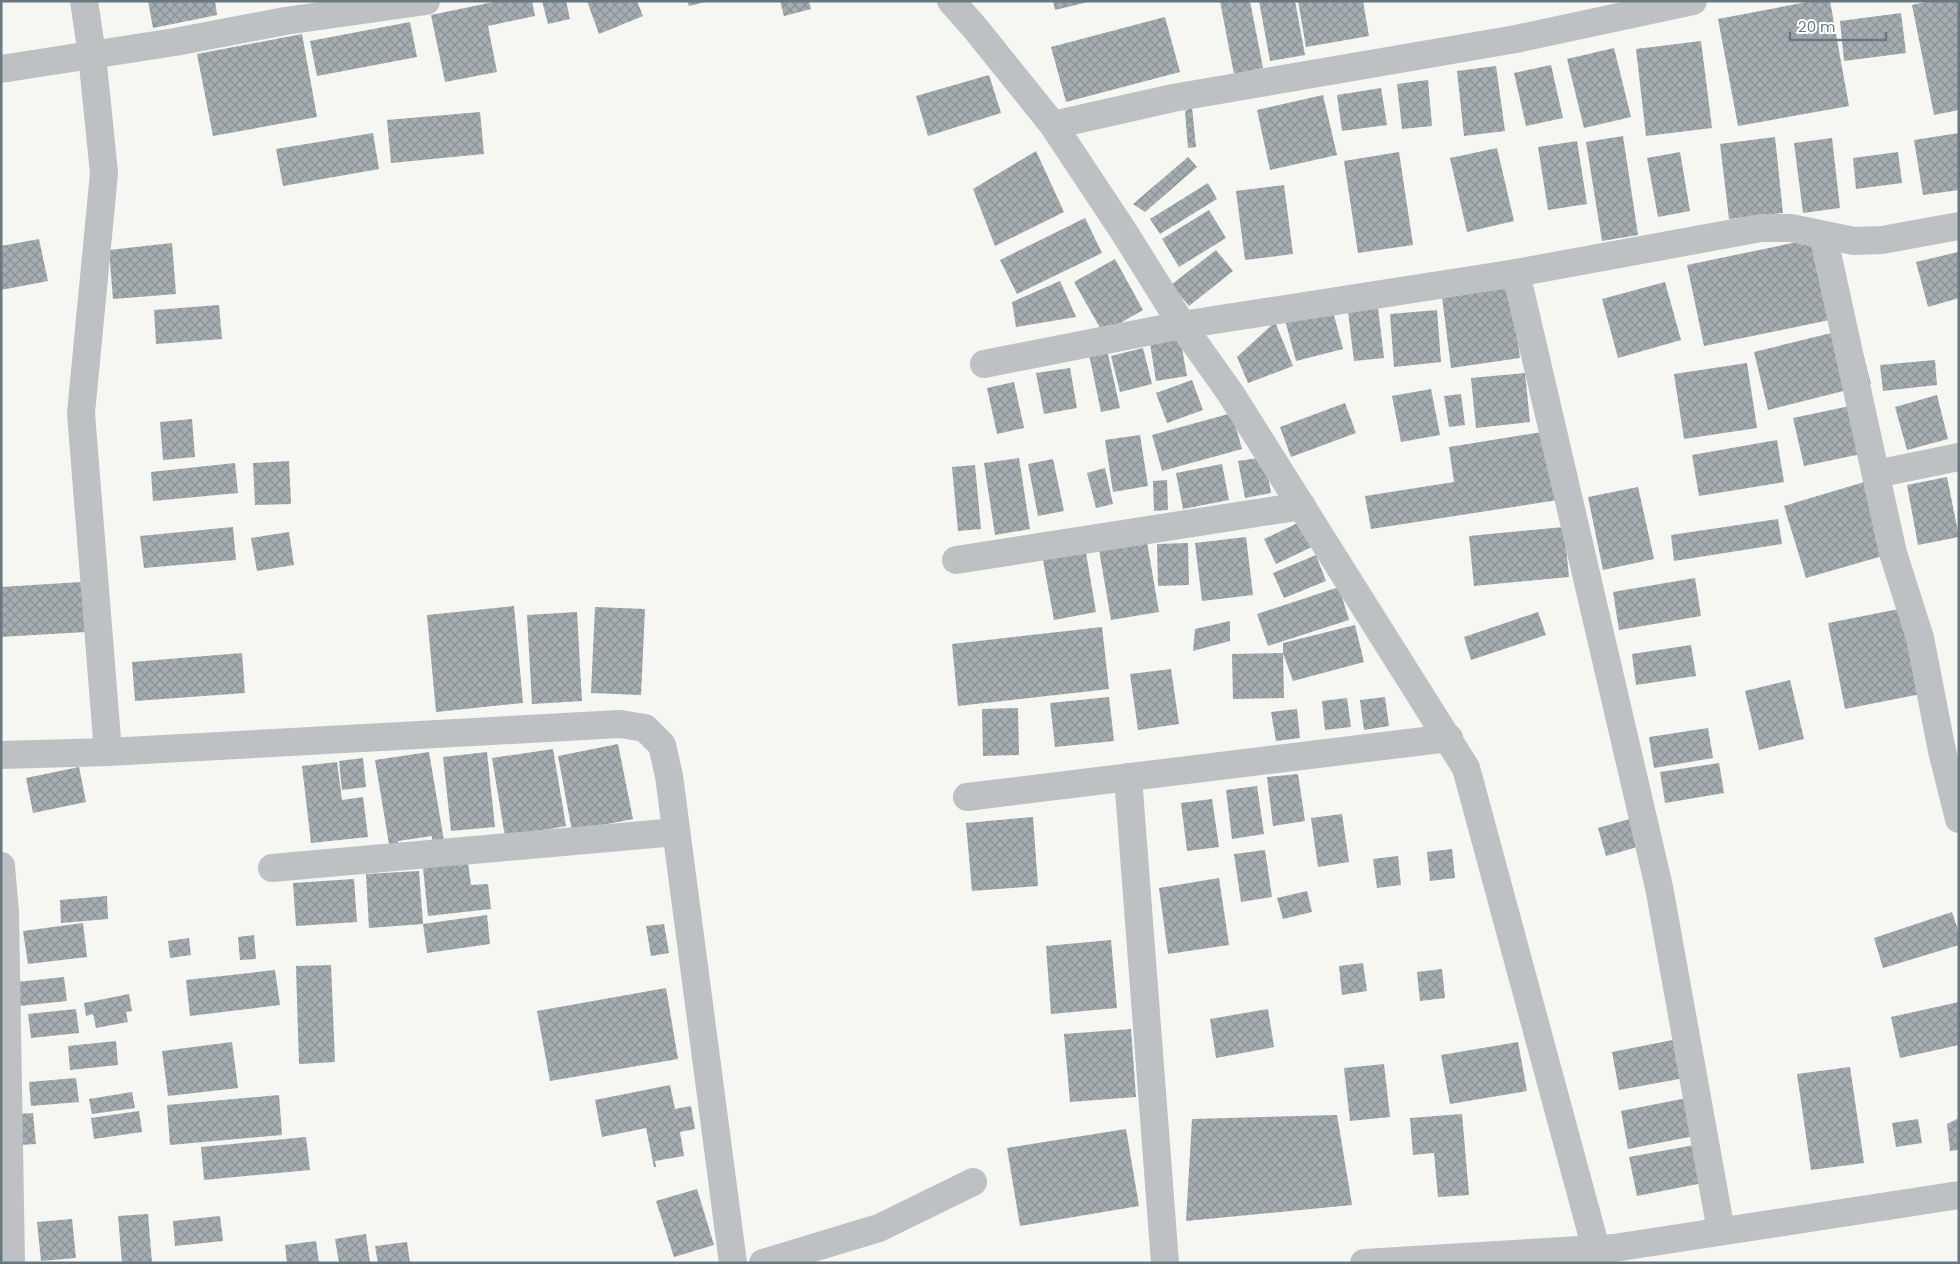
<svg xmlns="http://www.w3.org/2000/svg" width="1960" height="1264" font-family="Poppins,sans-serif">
  <defs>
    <pattern id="building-cross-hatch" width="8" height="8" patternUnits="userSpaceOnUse" patternTransform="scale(1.25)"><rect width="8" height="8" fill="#a5adb1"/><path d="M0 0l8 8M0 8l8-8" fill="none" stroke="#8a9295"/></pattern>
  </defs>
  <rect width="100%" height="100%" fill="#f6f6f3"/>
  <g fill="url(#building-cross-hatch)">
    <path d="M148,1h67l2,14 -64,13z"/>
    <path d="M498,1h34l3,15 -47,10 9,46 -52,10 -14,-67z"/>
    <path d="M542,1h24l4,18 -22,5z"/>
    <path d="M587,1h50l6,15 -44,18z"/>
    <path d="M687,1h18v1l-16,4z"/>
    <path d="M780,1h29l2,8 -27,7z"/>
    <path d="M1053,1h35v1l-33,8z"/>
    <path d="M1220,1h30l13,67 -29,6z"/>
    <path d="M1259,1h36l10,54 -35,6z"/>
    <path d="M1298,1h65l6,35 -63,11z"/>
    <path d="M1812,1h18l19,105 -111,20 -20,-107z"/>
    <path d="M1930,1h29v109l-25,5 -22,-110z"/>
    <path d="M1901,13l5,40 -62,8 -4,-40z"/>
    <path d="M1165,17l15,55 -114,30 -15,-55z"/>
    <path d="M410,22l7,35 -100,19 -7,-35z"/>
    <path d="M302,34l15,83 -104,19 -16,-82z"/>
    <path d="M1701,41l11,87 -66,8 -10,-87z"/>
    <path d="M1614,48l17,69 -47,11 -17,-69z"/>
    <path d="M1551,65l12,53 -37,8 -12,-53z"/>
    <path d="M1496,66l9,65 -41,5 -7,-65z"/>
    <path d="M989,75l12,38 -73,23 -12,-40z"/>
    <path d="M1428,80l4,46 -30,3 -5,-45z"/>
    <path d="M1381,88l6,37 -45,6 -5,-36z"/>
    <path d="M1323,95l14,60 -67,15 -13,-60z"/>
    <path d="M1192,107l4,40 -8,1 -3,-37z"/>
    <path d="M480,112l4,42 -93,9 -4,-43z"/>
    <path d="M373,133l6,36 -96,17 -7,-37z"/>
    <path d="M1959,133v57l-36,5 -9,-55z"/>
    <path d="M1623,136l15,99 -36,6 -16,-99z"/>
    <path d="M1775,137l8,76 -54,6 -9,-75z"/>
    <path d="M1832,138l8,70 -37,5 -9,-70z"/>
    <path d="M1577,141l10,63 -39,6 -10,-63z"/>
    <path d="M1497,148l17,73 -47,11 -17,-74z"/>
    <path d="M1036,151l28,61 -69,34 -22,-57z"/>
    <path d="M1399,152l14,93 -55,8 -14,-92z"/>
    <path d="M1680,152l10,59 -32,6 -11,-59z"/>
    <path d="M1898,152l4,31 -46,6 -3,-31z"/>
    <path d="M1188,157l9,10 -52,45 -12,-8z"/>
    <path d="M1208,183l9,16 -57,35 -10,-15z"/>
    <path d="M1284,185l9,69 -48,6 -9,-69z"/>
    <path d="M1209,210l17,28 -47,29 -17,-28z"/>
    <path d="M1085,218l17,35 -85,41 -17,-34z"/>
    <path d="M1817,238l17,81 -130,27 -17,-81z"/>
    <path d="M39,239l9,42 -47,9v-44z"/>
    <path d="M172,243l4,51 -63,5 -4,-49z"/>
    <path d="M1216,250l17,21 -44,35 -18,-21z"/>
    <path d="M1958,252l1,46 -31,9 -12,-45z"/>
    <path d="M1115,259l28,51 -40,23 -29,-51z"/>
    <path d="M1060,281l16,36 -60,10 -4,-25z"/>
    <path d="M1665,282l16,58 -63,18 -16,-59z"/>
    <path d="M1511,288l9,70 -69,10 -9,-71z"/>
    <path d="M219,305l3,34 -66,5 -2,-34z"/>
    <path d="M1332,308l11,41 -47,12 -11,-41z"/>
    <path d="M1378,308l6,50 -30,3 -6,-49z"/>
    <path d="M1437,310l4,52 -47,5 -4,-53z"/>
    <path d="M1275,322l18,44 -45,17 -11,-26z"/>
    <path d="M1856,327l15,57 -103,26 -14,-58z"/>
    <path d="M1179,332l8,44 -31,5 -7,-44z"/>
    <path d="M1143,348l9,36 -32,8 -9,-36z"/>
    <path d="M1107,350l13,58 -19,4 -12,-58z"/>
    <path d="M1935,360l2,25 -54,6 -3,-26z"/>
    <path d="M1747,363l10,65 -73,11 -10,-65z"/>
    <path d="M1070,368l7,40 -33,6 -8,-41z"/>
    <path d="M1525,373l5,49 -54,6 -5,-50z"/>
    <path d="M1192,380l11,30 -36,13 -11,-30z"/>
    <path d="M1014,382l10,46 -27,6 -10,-46z"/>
    <path d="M1431,389l9,46 -39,7 -9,-46z"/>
    <path d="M1461,394l4,31 -16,2 -5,-31z"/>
    <path d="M1937,395l11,44 -41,11 -12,-43z"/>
    <path d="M1345,403l11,30 -65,24 -11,-30z"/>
    <path d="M1850,406l11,48 -57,12 -11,-48z"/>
    <path d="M1232,413l10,36 -80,22 -10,-36z"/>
    <path d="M192,419l3,38 -32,3 -3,-38z"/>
    <path d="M1548,431l10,69 -187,29 -6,-33 89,-14 -5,-35z"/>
    <path d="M1140,435l8,51 -35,6 -8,-52z"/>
    <path d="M1777,440l7,42 -85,14 -7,-41z"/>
    <path d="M1265,457l6,36 -26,5 -7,-37z"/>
    <path d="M1019,458l11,71 -35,6 -11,-72z"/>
    <path d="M1053,459l11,52 -26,5 -10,-52z"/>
    <path d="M289,461l2,43 -36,1 -2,-42z"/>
    <path d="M235,463l3,30 -85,8 -2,-29z"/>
    <path d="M1222,464l7,36 -46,9 -7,-36z"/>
    <path d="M975,465l6,64 -23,2 -6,-64z"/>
    <path d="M1105,468l8,36 -17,4 -9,-35z"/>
    <path d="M1947,477l12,60 -41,8 -11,-60z"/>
    <path d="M1167,480l1,30 -14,1 -1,-30z"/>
    <path d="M1871,480l22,73 -87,25 -22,-72z"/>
    <path d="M1638,487l16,72 -51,11 -15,-73z"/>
    <path d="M1778,519l4,25 -108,17 -3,-26z"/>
    <path d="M1302,521l12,25 -38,18 -12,-25z"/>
    <path d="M233,527l3,33 -92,8 -4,-32z"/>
    <path d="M1564,527l5,50 -95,9 -5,-50z"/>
    <path d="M289,532l5,33 -37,6 -6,-33z"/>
    <path d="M1246,537l7,58 -51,6 -7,-58z"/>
    <path d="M1147,542l12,70 -48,8 -12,-70z"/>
    <path d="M1188,543l1,42 -31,1 -1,-42z"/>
    <path d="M1086,553l10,59 -42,8 -11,-60z"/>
    <path d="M1316,555l10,26 -42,17 -11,-25z"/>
    <path d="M1695,578l6,38 -82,14 -6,-38z"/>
    <path d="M81,582l4,50 -84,5v-50z"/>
    <path d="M1339,587l10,33 -81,26 -11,-32z"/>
    <path d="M514,606l9,97 -87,9 -9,-97z"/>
    <path d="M595,607l50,2 -4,86 -50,-2z"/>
    <path d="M1909,607l17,86 -81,16 -17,-86z"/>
    <path d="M577,612l5,89 -50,3 -5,-89z"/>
    <path d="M1538,612l8,23 -75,25 -7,-23z"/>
    <path d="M1230,621v20l-37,10 2,-22z"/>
    <path d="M1355,625l9,37 -71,19 -10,-28 1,45 -51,1 -1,-45 51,-1v-10z"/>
    <path d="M1102,627l7,62 -151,17 -6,-62z"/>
    <path d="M1691,645l5,31 -60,9 -4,-31z"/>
    <path d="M242,653l3,40 -110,8 -3,-39z"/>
    <path d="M1171,669l8,55 -41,6 -8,-56z"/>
    <path d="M1790,680l14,59 -45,11 -14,-59z"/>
    <path d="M1109,697l5,44 -59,6 -5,-44z"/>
    <path d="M1385,697l4,29 -25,4 -4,-30z"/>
    <path d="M1347,698l4,29 -26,3 -3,-29z"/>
    <path d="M1018,708l1,47 -36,1 -1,-47z"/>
    <path d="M1297,709l3,29 -24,3 -5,-29z"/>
    <path d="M1708,728l5,30 -59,10 -5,-31z"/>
    <path d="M618,744l15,75 -61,12 -14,-75z"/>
    <path d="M553,749l13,77 -61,11 -13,-79z"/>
    <path d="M429,752l15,89 -12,2v-7l-34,5 1,7 -9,2 -15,-90z"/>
    <path d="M487,752l8,75 -44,4 -8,-74z"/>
    <path d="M363,758l3,29 -24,3 -3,-29z"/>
    <path d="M337,762l5,38 21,-3 5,40 -57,6 -9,-77z"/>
    <path d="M1719,763l5,30 -59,10 -5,-31z"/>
    <path d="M79,767l7,35 -53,11 -7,-35z"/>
    <path d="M1298,774l7,47 -32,5 -6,-49z"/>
    <path d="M1257,786l7,48 -32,5 -6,-49z"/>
    <path d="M1212,799l7,48 -32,4 -6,-48z"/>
    <path d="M1342,814l7,48 -31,5 -7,-49z"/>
    <path d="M1033,817l5,69 -66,5 -6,-68z"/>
    <path d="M1636,817l8,28 -38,11 -8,-28z"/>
    <path d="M1452,849l3,29 -25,3 -3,-29z"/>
    <path d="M1265,850l7,47 -31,5 -7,-48z"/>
    <path d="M1398,856l3,29 -24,3 -4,-29z"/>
    <path d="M468,863l3,22 17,-1 3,25 -63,7 -5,-48z"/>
    <path d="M419,871l4,53 -54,4 -3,-54z"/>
    <path d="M1219,878l10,67 -61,9 -9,-66z"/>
    <path d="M354,879l3,43 -61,4 -3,-43z"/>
    <path d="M1307,891l5,21 -29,7 -6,-21z"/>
    <path d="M107,896l1,23 -47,4 -1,-23z"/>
    <path d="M1952,912l7,21v12l-76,23 -9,-30z"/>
    <path d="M487,915l3,29 -63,9 -4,-29z"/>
    <path d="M83,923l4,34 -59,7 -5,-33z"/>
    <path d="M664,924l5,29 -18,3 -5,-30z"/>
    <path d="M254,935l2,24 -16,1 -2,-23z"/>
    <path d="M189,938l2,17 -21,3 -2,-17z"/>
    <path d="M1111,940l6,68 -66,6 -5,-68z"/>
    <path d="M1363,963l4,28 -25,4 -3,-29z"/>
    <path d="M331,965l4,97 -36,2 -3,-98z"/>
    <path d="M1442,969l3,29 -25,3 -3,-29z"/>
    <path d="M275,970l5,35 -90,11 -4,-36z"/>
    <path d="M64,977l3,24 -48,5 -2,-24z"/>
    <path d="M666,988l12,71 -128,22 -13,-70z"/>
    <path d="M129,994l3,17 -6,1 2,10 -32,6 -3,-14 -7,2 -2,-13z"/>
    <path d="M1959,1002v43l-59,13 -9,-41z"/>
    <path d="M76,1009l3,24 -48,5 -3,-24z"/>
    <path d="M1268,1009l6,38 -58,11 -6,-39z"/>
    <path d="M1131,1029l5,68 -66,5 -6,-68z"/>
    <path d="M1693,1036l8,39 -82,15 -7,-38z"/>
    <path d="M116,1041l2,24 -48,5 -2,-24z"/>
    <path d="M232,1042l6,46 -70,8 -6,-45z"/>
    <path d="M1518,1042l9,49 -77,13 -9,-49z"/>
    <path d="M1384,1064l6,53 -40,4 -6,-53z"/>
    <path d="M1850,1067l14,96 -53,7 -14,-96z"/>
    <path d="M76,1078l3,24 -48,4 -2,-24z"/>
    <path d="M670,1085l5,24 16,-3 4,23 -15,3 4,24 -29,5 1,6h-2l-8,-39 -44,9 -7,-37z"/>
    <path d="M132,1092l3,16 -43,6 -3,-15z"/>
    <path d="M279,1095l3,40 -112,10 -3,-40z"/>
    <path d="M1702,1095l8,38 -82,16 -7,-38z"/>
    <path d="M139,1111l3,21 -48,7 -3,-21z"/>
    <path d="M33,1113l3,31 -16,1 -3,-31z"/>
    <path d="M1462,1114l7,81 -31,2 -4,-44 -21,2 -3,-37z"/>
    <path d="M1337,1115l15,90 -166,16 6,-102z"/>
    <path d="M1959,1118v32l-9,1 -3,-27z"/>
    <path d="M1918,1119l4,24 -26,4 -4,-24z"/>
    <path d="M1126,1129l13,77 -119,20 -13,-78z"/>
    <path d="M306,1137l4,33 -106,10 -3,-33z"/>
    <path d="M1711,1142l7,38 -81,16 -8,-39z"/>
    <path d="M697,1189l17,56 -40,12 -18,-56z"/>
    <path d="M148,1214l4,49h-30l-4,-47z"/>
    <path d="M220,1216l3,25 -48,5 -2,-25z"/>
    <path d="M72,1219l4,39 -35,3 -4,-39z"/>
    <path d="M366,1234l4,29h-31l-4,-24z"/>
    <path d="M316,1241l3,22h-32l-2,-18z"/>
    <path d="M407,1242l3,21h-32l-3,-17z"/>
  </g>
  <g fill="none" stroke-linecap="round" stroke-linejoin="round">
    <g stroke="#bdc1c4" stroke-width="28">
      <path d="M84,1l8,54 12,118 -23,240 27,339"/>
      <path d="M951,1l24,27 78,97 71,107 58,93 49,69 235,374 130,481 -2,14"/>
      <path d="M1,69l174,-27 110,-21 141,-20"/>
      <path d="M1053,125l120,-27 343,-59 177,-38"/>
      <path d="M1823,235l70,318 27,85 22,113 17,68"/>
      <path d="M1516,273l143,614 62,344"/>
      <path d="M984,364l198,-39 334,-52 245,-45h30l63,13 28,-1 77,-14"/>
      <path d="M1876,474l83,-17"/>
      <path d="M956,560l346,-54"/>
      <path d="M1,755l107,-3 512,-28 25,4 17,17 7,31 64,487"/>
      <path d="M1128,777l37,486"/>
      <path d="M967,797l482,-59"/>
      <path d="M1,866l4,46 6,351"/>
      <path d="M272,868l404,-36"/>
      <path d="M763,1263l116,-35 94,-46"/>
      <path d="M1364,1263l250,-15 345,-53"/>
    </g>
  </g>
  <rect width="1960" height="1264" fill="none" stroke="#677881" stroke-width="5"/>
  <path d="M1790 32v8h96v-8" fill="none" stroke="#677881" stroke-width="2.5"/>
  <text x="1798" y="32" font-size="15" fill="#677881" stroke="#ffffff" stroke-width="4" paint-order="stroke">20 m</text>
</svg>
